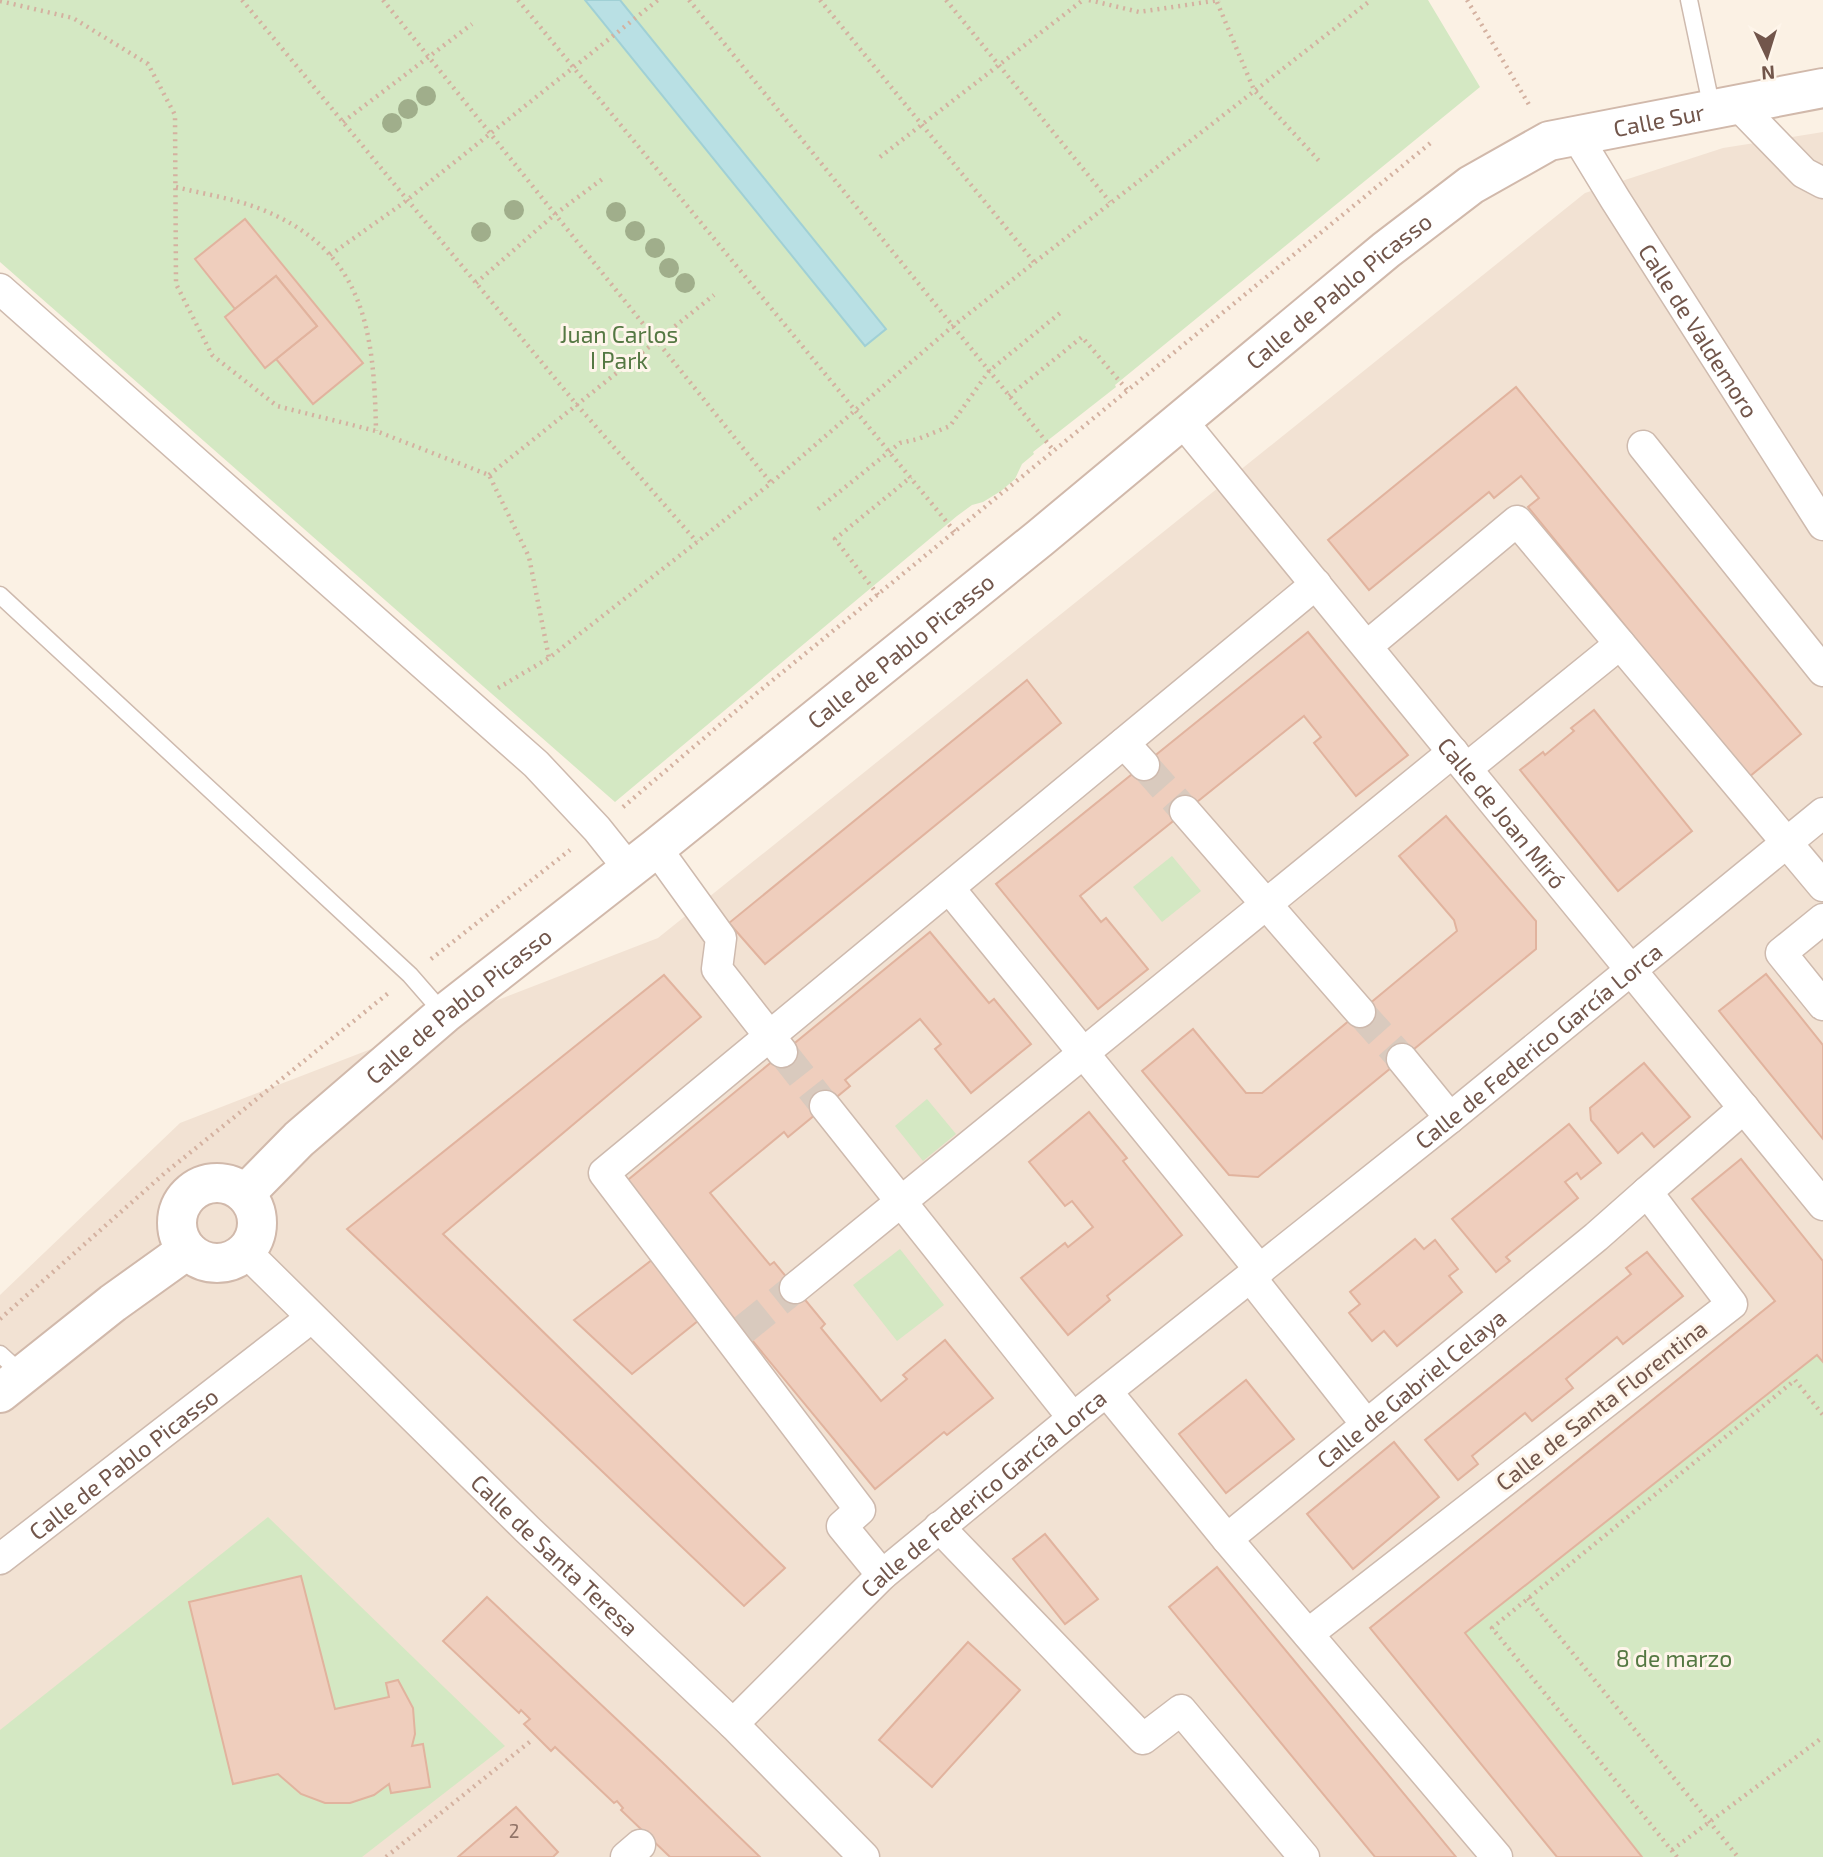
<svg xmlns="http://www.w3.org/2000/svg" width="1823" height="1857" font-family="'Exo 2',sans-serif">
  <rect width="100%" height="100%" fill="#fbf1e4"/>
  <path fill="#f2e2d3" d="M1823,132v1725h-1823v-562l180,-172 478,-185 927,-745 138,-45z"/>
  <g fill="#d4e8c3">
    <path d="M0,0h1428l52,87 -365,298 1,2 -83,65 1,2 -12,10 -7,15 -14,12 -18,11 -11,3 -15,11 -342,286 -615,-540z"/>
    <path d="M1172,856l29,35 -39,31 -29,-35z"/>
    <path d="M927,1099l29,35 -33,27 -28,-35z"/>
    <path d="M900,1249l44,56 -47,36 -44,-56z"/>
    <path d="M1817,1355l6,7v495h-181l-177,-224z"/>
    <path d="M268,1517l237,229 -143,111h-362v-127z"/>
  </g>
  <path fill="#b9e0e4" stroke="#a0d0d5" stroke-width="2" d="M585,0h35l266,329 -21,17z"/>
  <g fill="#efcebd" stroke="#e1b39e" stroke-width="2">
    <path d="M245,219l118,144 -50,41 -37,-45 41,-33 -41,-50 -41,33 -40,-50z"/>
    <path d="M276,276l41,50 -52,42 -40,-51z"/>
    <path d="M1516,387l285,347 -52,43 -221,-270 11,-9 -18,-22 -27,22 -5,-6 -120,98 -41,-50z"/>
    <path d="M1308,632l100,123 -52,41 -42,-53 7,-6 -17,-21 -224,180 21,26 5,-4 42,51 -50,40 -102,-125z"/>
    <path d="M1027,680l34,43 -296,241 -36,-41z"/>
    <path d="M1594,710l98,121 -74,60 -98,-121 23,-18 2,3 29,-24 -3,-3z"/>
    <path d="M1446,816l90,105v28l-278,228 -29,-2 -87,-104 51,-42 53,64h16l195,-162 -3,-11 -55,-64z"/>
    <path d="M930,932l59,71 5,-4 37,45 -60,49 -36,-44 6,-5 -21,-25 -75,61 5,6 -62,51 -4,-5 -74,61 60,72 4,-3 51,62 -4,4 60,73 26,-22 -4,-4 42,-35 48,58 -46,37 -3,-3 -69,57 -252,-305z"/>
    <path d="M1766,974l57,71v94l-104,-128z"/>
    <path d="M664,975l37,42 -258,217 342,334 -41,38 -397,-377z"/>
    <path d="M1644,1063l46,54 -36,30 -12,-14 -24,20 -27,-33 -1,-12z"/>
    <path d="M1089,1112l38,46 -4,3 59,74 -75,61 3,4 -42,35 -47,-57 44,-35 3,4 25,-20 -21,-26 -7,5 -36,-44z"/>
    <path d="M1569,1124l32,39 -20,16 -4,-6 -12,9 13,16 -72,59 4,4 -14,11 -44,-53z"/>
    <path d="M1741,1159l82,102v101l-6,-7 -352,278 177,224h-85l-187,-229 405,-327 -83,-102z"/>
    <path d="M1415,1239l9,10 11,-9 23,29 -9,7 13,16 -65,54 -13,-15 -12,10 -23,-28 11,-9 -10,-12z"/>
    <path d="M1647,1252l36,44 -60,48 -6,-7 -51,42 7,9 -41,33 -7,-8 -53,43 6,8 -20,16 -33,-40 206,-166 -5,-6z"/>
    <path d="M657,1256l47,60 -72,58 -58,-54z"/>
    <path d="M1246,1380l48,59 -68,54 -47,-59z"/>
    <path d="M1394,1442l45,55 -86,72 -46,-55z"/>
    <path d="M1045,1534l53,65 -33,25 -52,-65z"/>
    <path d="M1217,1567l239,290h-81l-206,-250z"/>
    <path d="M301,1576l34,133 54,-12 -3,-14 12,-3 15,28 2,26 -3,12 11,-2 7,43 -39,6 -2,-9 -15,11 -24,8h-25l-24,-9 -23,-20 -45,10 -44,-182z"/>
    <path d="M487,1597l175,165 98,95h-90l-49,-47 2,-2 -6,-7 -3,2 -59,-56 -4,4 -27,-27 6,-5 -9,-9 -2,3 -76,-72z"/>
    <path d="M968,1642l52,48 -88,97 -53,-47z"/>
    <path d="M516,1807l42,45 -5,5h-95z"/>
  </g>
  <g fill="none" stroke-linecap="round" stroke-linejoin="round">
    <g stroke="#d9cabe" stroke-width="30" stroke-dasharray="30 15" stroke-linecap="butt">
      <path d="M1144,765l41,46"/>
      <path d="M1360,1012l42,47"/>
      <path d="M783,1053l42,53"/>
      <path d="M743,1330l52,-42"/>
    </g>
    <g stroke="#cebaae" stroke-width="19">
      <g id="lane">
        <path d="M1689,0l23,109"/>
        <path d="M0,595l410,380 34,39"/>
        <path d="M0,1354l23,21"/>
      </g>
    </g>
    <g stroke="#cebaae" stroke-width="33">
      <g id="street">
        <path d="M1737,104l67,69 19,10"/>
        <path id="s1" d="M1576,135l39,64 208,326"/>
        <path d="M0,289l536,475 61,65 32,40"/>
        <path id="s2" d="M1182,421l641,784"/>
        <path d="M1643,446l180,225"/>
        <path d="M1367,646l150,-125 306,365"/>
        <path d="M1124,743l20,22"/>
        <path d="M1467,768l153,-124"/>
        <path d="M1185,811l175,201"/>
        <path d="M656,848l65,90 -4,31 65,83"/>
        <path d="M949,888l311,382"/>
        <path d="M1823,919l-42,34 42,52"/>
        <path d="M1402,1059l48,59"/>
        <path d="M825,1106l248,312"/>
        <path d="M1647,1192l97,-84"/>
        <path id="s3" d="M245,1251l282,278 206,195 131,133"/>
        <path d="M1251,1278l115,146"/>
        <path d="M795,1288l658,-536"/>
        <path d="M1107,1392l120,147 270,318"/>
        <path d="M939,1527l204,212 38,-29 123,147"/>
        <path id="s4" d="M1227,1539l369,-302 51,-45 85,112 -424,330"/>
        <path id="s5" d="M0,1559l311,-241"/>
        <path d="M882,1575l-40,-49 18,-16 -256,-337 712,-589"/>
        <path id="s6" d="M733,1724l149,-149 191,-157 377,-300 373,-305"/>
        <path d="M626,1857l14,-12"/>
      </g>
    </g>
    <g stroke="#d1b9ab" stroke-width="42">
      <g id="secondary">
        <circle cx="217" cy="1223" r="40"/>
        <path id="s7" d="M245,1194l54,-55 145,-125 212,-166 384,-310 346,-288 85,-65 78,-44 274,-53"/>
        <path d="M0,1393l113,-90 74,-53"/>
      </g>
    </g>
    <g stroke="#d4b1a0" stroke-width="4.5" stroke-dasharray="2 5" stroke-linecap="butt">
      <path d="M242,0l335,405 120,137"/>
      <path d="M383,0l388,483"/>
      <path d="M518,0l437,532"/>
      <path d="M689,0l365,451"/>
      <path d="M820,0l214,262"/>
      <path d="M946,0l164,202"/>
      <path d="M1089,0l50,12 81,-12"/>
      <path d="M1467,0l64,108"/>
      <path d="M0,1l73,17 75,46 27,51 1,169 36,71 65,51 99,25 113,44 40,82 20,101"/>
      <path d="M1217,2l37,88 67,73"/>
      <path d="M343,122l129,-98"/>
      <path d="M880,157l203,-157"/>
      <path d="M176,187c27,7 56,11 82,21 107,41 116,123 118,223"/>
      <path d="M330,255l72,-51 256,-204"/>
      <path d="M476,283l78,-68 51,-38"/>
      <path d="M1009,396l73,-59 46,54"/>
      <path d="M489,475l225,-180"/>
      <path d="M818,509l82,-66 18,-4 32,-13 39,-55 71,-58"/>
      <path d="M878,595l-43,-56 76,-62"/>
      <path d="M498,688l51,-30 148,-116 74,-59 182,-157 418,-326"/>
      <path d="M623,807l134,-114 676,-552"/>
      <path d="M431,959l139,-109"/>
      <path d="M0,1319l166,-147 225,-181"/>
      <path d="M1528,1598l210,259"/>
      <path d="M1672,1850l151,-113"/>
      <path d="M386,1857l146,-117"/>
      <path d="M1677,1857l-185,-229 303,-248 28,35"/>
    </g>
    <use href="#lane" stroke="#fff" stroke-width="16"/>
    <use href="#street" stroke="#fff" stroke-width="30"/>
    <use href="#secondary" stroke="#fff" stroke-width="38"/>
  </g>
  <g fill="#a0ae8b">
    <circle cx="426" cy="96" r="10"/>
    <circle cx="408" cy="109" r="10"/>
    <circle cx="392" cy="123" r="10"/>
    <circle cx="514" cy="210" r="10"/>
    <circle cx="616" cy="212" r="10"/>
    <circle cx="635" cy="231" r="10"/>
    <circle cx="481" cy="232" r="10"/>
    <circle cx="655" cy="248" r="10"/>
    <circle cx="669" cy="268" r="10"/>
    <circle cx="685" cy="283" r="10"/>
  </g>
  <g text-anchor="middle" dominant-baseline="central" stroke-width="6" stroke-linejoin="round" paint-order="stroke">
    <g font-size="19" fill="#917468">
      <text x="514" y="1830">2</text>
    </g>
    <g font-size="23" fill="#72564b" stroke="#fef5ea">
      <text stroke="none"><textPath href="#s7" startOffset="1790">Calle Sur</textPath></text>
      <text stroke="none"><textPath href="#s7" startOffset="1419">Calle de Pablo Picasso</textPath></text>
      <text stroke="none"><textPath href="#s1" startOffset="231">Calle de Valdemoro</textPath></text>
      <text stroke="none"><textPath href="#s7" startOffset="852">Calle de Pablo Picasso</textPath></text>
      <text stroke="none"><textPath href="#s2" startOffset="506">Calle de Joan Miró</textPath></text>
      <text stroke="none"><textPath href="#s7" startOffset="285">Calle de Pablo Picasso</textPath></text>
      <text stroke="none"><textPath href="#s6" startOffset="1054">Calle de Federico García Lorca</textPath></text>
      <text stroke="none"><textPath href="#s4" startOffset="238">Calle de Gabriel Celaya</textPath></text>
      <text transform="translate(1601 1405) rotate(-38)">Calle de Santa Florentina</text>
      <text stroke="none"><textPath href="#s5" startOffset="156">Calle de Pablo Picasso</textPath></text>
      <text stroke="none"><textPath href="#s6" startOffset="341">Calle de Federico García Lorca</textPath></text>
      <text stroke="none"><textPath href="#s3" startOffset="434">Calle de Santa Teresa</textPath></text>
    </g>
    <g font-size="23" fill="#557843" stroke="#fef5ea">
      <text x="619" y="334">Juan Carlos<tspan x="619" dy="26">I Park</tspan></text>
      <text x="1674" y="1658">8 de marzo</text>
    </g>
  </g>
  <g transform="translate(1767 56) rotate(176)" stroke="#fef5ea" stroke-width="5" paint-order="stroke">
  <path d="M0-5L12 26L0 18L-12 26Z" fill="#72564b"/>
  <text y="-10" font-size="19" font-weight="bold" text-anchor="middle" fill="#72564b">N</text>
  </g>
</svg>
